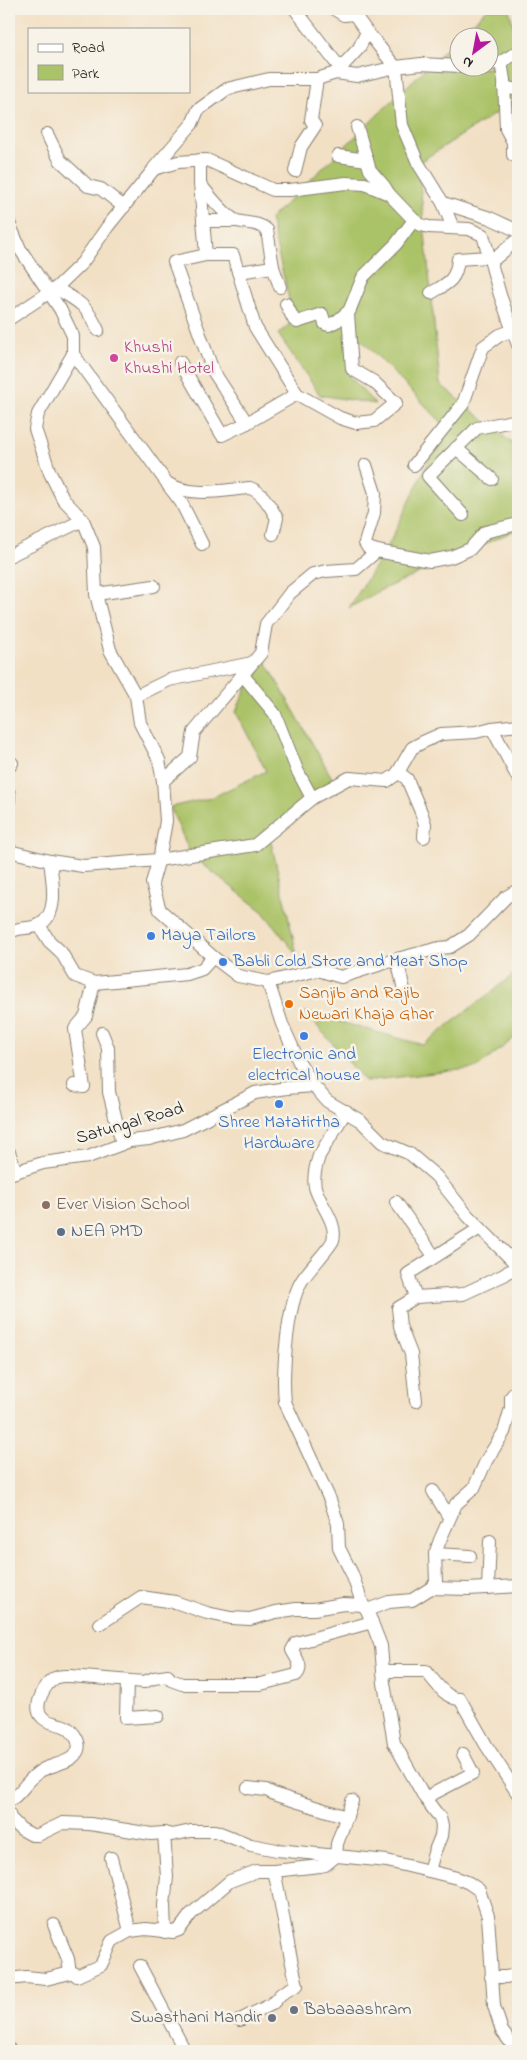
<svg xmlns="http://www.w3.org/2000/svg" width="527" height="2060" font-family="'Indie Flower',sans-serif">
  <rect width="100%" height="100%" fill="#f7f3e8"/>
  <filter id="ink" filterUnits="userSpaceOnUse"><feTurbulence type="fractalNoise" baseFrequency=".02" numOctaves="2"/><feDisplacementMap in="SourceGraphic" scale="10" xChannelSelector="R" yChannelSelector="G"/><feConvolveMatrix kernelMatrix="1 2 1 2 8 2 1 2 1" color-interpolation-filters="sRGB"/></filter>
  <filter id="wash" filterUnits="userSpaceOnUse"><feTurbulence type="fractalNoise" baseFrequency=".0096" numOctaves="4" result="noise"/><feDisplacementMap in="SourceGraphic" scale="20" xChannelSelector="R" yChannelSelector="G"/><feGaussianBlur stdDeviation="1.12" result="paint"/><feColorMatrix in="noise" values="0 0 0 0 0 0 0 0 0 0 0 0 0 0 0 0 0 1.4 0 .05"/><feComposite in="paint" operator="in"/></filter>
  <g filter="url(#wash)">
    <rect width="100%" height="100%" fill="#f2e0c5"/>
    <g fill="#abc368" stroke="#647042" fill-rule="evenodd">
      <path d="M487,9h22l9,36v54l-100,64 22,221 78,64v81l-137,61 -32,18 42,-68 54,-114 -89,-92 -6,43 25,27 -55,-9 -42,-61 16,-14 -24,-101zM460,38h30v30h-30z"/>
      <path d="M261,653l75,132 -67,48 28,122 -34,-43 -72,-57 -21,-48 41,-9 55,-27 -30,-59z"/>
      <path d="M518,971v64l-41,33 -112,13 -60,-69 118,33z"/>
    </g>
  </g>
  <g filter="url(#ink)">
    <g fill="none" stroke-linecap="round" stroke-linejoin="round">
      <g stroke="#877e70" stroke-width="14">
        <g id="minor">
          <path d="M295,9l45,59"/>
          <path d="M334,9l10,6 10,-1"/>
          <path d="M501,62l3,18 2,49 7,13v13"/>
          <path d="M490,64l11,-2 17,-10"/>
          <path d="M336,73l21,3 39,-9c-11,-11 -18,-24 -29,-35"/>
          <path d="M504,87l14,3"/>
          <path d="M357,127l13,43 14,16 5,8"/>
          <path d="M47,134l13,26 28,26 13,3 23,18"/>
          <path d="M338,156l29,4"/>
          <path d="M200,160v23l6,72 -32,7 39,109 34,52 50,-29"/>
          <path d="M154,168l38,-44 6,-14 29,-21 42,-10h48l19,-6 23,-25 8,-16 -13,-18v-5"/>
          <path d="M295,171l6,-24 14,-21 -4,-6 6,-41"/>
          <path d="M200,184c8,10 26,33 37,37 11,3 21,1 30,9l6,37"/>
          <path d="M443,203l47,15 28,13"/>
          <path d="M203,221h33"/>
          <path d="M9,223l11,26 40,60 13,27v18l-35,60 -3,15 15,44 13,26 20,21 11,27 2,47 14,56 26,46 4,27 19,37 4,21 3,40 -6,34 -8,28 8,27 53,47 25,19 30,6 50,-12 23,7 56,-18 42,-11 11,-1 19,-12 37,-38 12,-7"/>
          <path d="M453,228l-10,-25 -25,-40 -16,-38 -6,-58 25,-3 39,2"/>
          <path d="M206,255h27l22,72 42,67 43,24 16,5 18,-2 22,-18 -22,-21 -22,-13 -4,-55 15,-37 33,-33 18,-24"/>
          <path d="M491,262l27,-23"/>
          <path d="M238,272l35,-5 7,20"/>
          <path d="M56,288c24,15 29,15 42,42"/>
          <path d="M431,293c17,-10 25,-12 27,-34l30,-2"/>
          <path d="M286,304l8,16 3,2 25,-8 3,10 4,1 8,-4 13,-11"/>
          <path d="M9,319l47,-31 26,-25 26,-37 46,-57 24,-7 29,-2 66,30h17l56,-7 19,1 24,10 25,26 7,5 8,2 40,2 14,6 17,60 18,50"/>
          <path d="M73,354l94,129c24,15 55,7 83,5 14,5 20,19 27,30l-4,16"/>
          <path d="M180,362l42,73 25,-12"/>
          <path d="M456,448l36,31"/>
          <path d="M366,465l9,28 -1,20 -9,30 3,5 9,3 53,10 21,-4 19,-8 15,-17 33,-8"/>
          <path d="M414,465l49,-61 20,-57 17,-12 14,-5"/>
          <path d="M168,485l13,17 21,42"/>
          <path d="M463,515l-35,-39 49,-48 41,-8"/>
          <path d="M9,556l74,-36"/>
          <path d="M96,594l58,-8"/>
          <path d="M242,674l33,40 22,56 15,28"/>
          <path d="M136,696l33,-16 83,-17"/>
          <path d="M492,728l26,50"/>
          <path d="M9,767l3,-4"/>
          <path d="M398,772l9,7 14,33 4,12 -1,13"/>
          <path d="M163,781l27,-24 4,-25 67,-79 5,-29 24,-31 23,-19 13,-3 30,-2 21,-18"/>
          <path d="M9,793v7"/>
          <path d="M9,851l41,10 33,5 75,-6 97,-15 57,-47 37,-20 38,3 10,-7 15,-26 11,-6 18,-8 35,-2 16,-4 26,-3"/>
          <path d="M39,925l10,16 12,11 14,24 19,7 93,-9 15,-5 11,-12"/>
          <path d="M9,933c9,-7 20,-3 30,-8 21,-11 13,-45 11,-64"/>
          <path d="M397,959l7,31"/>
          <path d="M268,982l14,42 17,38 15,24 13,15 34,20 21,21 28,12 26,22 32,40 50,50"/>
          <path d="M102,1033l6,15 1,44 13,52"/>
          <path d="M74,1085l10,2 -9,-58 11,-13 8,-33"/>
          <path d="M346,1111l-27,45c-3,9 -6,22 -4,31 4,17 23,35 18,53 -2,7 -26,31 -32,42 -14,24 -19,92 -16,120l45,98 8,24 1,24 13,26 11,31 4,5 14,36 3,37 10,60 31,55 15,20 2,8 -1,10 -7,17 -5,18 28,7 12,5 10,7 9,26 6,90 8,25 15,20"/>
          <path d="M9,1152l7,20"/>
          <path d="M9,1174l34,-11 45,-6 42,-16 19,-2 34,-9 72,-37 32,-5 27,-2"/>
          <path d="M396,1202l38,54"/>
          <path d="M416,1297l-8,-23 72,-46"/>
          <path d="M416,1401l-5,-47 -11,-28 -2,-18 18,-11 47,-3 41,-19 14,-10"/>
          <path d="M433,1491l16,26"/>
          <path d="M435,1554l35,2"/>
          <path d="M431,1588l5,-6 -1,-28 5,-14 16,-36 18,-16 12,-27 18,-29 7,-24v-11l4,-5h3"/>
          <path d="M488,1588l2,-47"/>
          <path d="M367,1610l22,-8 23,-2 19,-12 37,1 50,-3"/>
          <path d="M100,1624l41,-27 34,5 32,11 24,5 19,1 26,-7 20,-3h18l29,-5 20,1"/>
          <path d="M383,1671h43c9,11 20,28 34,28l26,46 32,49"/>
          <path d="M127,1681l-1,37 32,-2"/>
          <path d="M248,1788l18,2 10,5 71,22"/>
          <path d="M425,1798l48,-25 -10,-19"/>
          <path d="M9,1801c13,-7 19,-24 33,-31 11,-6 31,-7 36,-20 3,-8 -5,-19 -12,-23 -7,-4 -18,-3 -24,-10 -10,-11 3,-33 13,-39 5,-3 10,-2 15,-2l74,6 10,-4 14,-2 3,4 11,4h79l35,-9c8,-8 0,-17 -4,-25l4,-7 76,-21"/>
          <path d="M9,1814l1,4 11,11 11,6h6l25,-12 27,1 61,10 13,-1 8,2 19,-4h24l36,14 26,5 110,11 42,10"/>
          <path d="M164,1833l3,44 -3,28 1,27"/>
          <path d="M111,1858l19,73"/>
          <path d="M54,1925l14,34 2,14"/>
          <path d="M140,1966l45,85"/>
          <path d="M491,1977h15l12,-3"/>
          <path d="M9,1979l17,-2 20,2 24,-6h4l3,3 24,-11 11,-24 18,-10 16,-2 27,3 6,-2 12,-16 39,-33 27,-10h17l46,-5 5,-1 11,-9 1,-12 15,-43"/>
          <path d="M240,2020l32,-16 9,-10 16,-9c-10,-38 -14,-76 -23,-114"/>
          <path d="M9,2049l2,2"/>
        </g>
      </g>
      <use href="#minor" stroke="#fff" stroke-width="12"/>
    </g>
  </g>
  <circle fill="#d1479c" stroke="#f7f3e8" stroke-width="2" cx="114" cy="358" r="5"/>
  <g fill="#3f7fe0" stroke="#f7f3e8" stroke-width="2">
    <circle cx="151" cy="936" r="5"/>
    <circle cx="223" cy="962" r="5"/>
    <circle cx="304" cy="1036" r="5"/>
    <circle cx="279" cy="1104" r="5"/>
  </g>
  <circle fill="#e8710a" stroke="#f7f3e8" stroke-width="2" cx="289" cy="1004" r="5"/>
  <circle fill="#8d6e63" stroke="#f7f3e8" stroke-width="2" cx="46" cy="1205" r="5"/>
  <circle fill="#5c6f8a" stroke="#f7f3e8" stroke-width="2" cx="61" cy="1232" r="5"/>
  <g fill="#6b7280" stroke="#f7f3e8" stroke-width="2">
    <circle cx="294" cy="2010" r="5"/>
    <circle cx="272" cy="2018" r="5"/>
  </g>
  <g text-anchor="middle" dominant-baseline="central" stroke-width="5" stroke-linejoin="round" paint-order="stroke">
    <g font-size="18" fill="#b23c85" stroke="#f7f3e8" text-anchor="start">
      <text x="124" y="348">Khushi<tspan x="124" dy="21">Khushi Hotel</tspan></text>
    </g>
    <g font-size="18" fill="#366cbe" stroke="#f7f3e8" text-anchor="start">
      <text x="161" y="936">Maya Tailors</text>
      <text x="233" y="962">Babli Cold Store and Meat Shop</text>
      <text x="304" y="1055" text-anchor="middle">Electronic and<tspan x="304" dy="21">electrical house</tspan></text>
      <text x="279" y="1123" text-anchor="middle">Shree Matatirtha<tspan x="279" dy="21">Hardware</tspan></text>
    </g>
    <g font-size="18" fill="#c56008" stroke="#f7f3e8" text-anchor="start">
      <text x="299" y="994">Sanjib and Rajib<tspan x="299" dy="21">Newari Khaja Ghar</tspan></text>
    </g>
    <g font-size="18" fill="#1c1c1c" stroke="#f7f3e8">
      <text transform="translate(130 1124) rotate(-16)">Satungal Road</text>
    </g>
    <g font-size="18" fill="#785e54" stroke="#f7f3e8" text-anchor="start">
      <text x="56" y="1205">Ever Vision School</text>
    </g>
    <g font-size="18" fill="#4e5e75" stroke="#f7f3e8" text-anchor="start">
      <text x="71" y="1232">NEA PMD</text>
    </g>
    <g font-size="18" fill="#5b616d" stroke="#f7f3e8" text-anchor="start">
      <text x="304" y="2010">Babaaashram</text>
      <text x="262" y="2018" text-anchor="end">Swasthani Mandir</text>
    </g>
  </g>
  <rect width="527" height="2060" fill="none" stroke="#f7f3e8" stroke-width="30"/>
  <rect x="28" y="28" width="162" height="65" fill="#f7f3e8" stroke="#9f9d96"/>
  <rect x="38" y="44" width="25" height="8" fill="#ffffff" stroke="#9f9d96"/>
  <text x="72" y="52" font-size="15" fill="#1c1c1c">Road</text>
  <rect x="38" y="65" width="25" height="15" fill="#abc368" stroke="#9f9d96"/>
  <text x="72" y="78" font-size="15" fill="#1c1c1c">Park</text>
  <g transform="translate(474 52) rotate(212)"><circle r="24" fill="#f7f3e8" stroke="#9f9d96"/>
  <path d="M0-4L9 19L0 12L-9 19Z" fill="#b5179e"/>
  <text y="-8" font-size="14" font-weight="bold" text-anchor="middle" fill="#1c1c1c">N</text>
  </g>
</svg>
